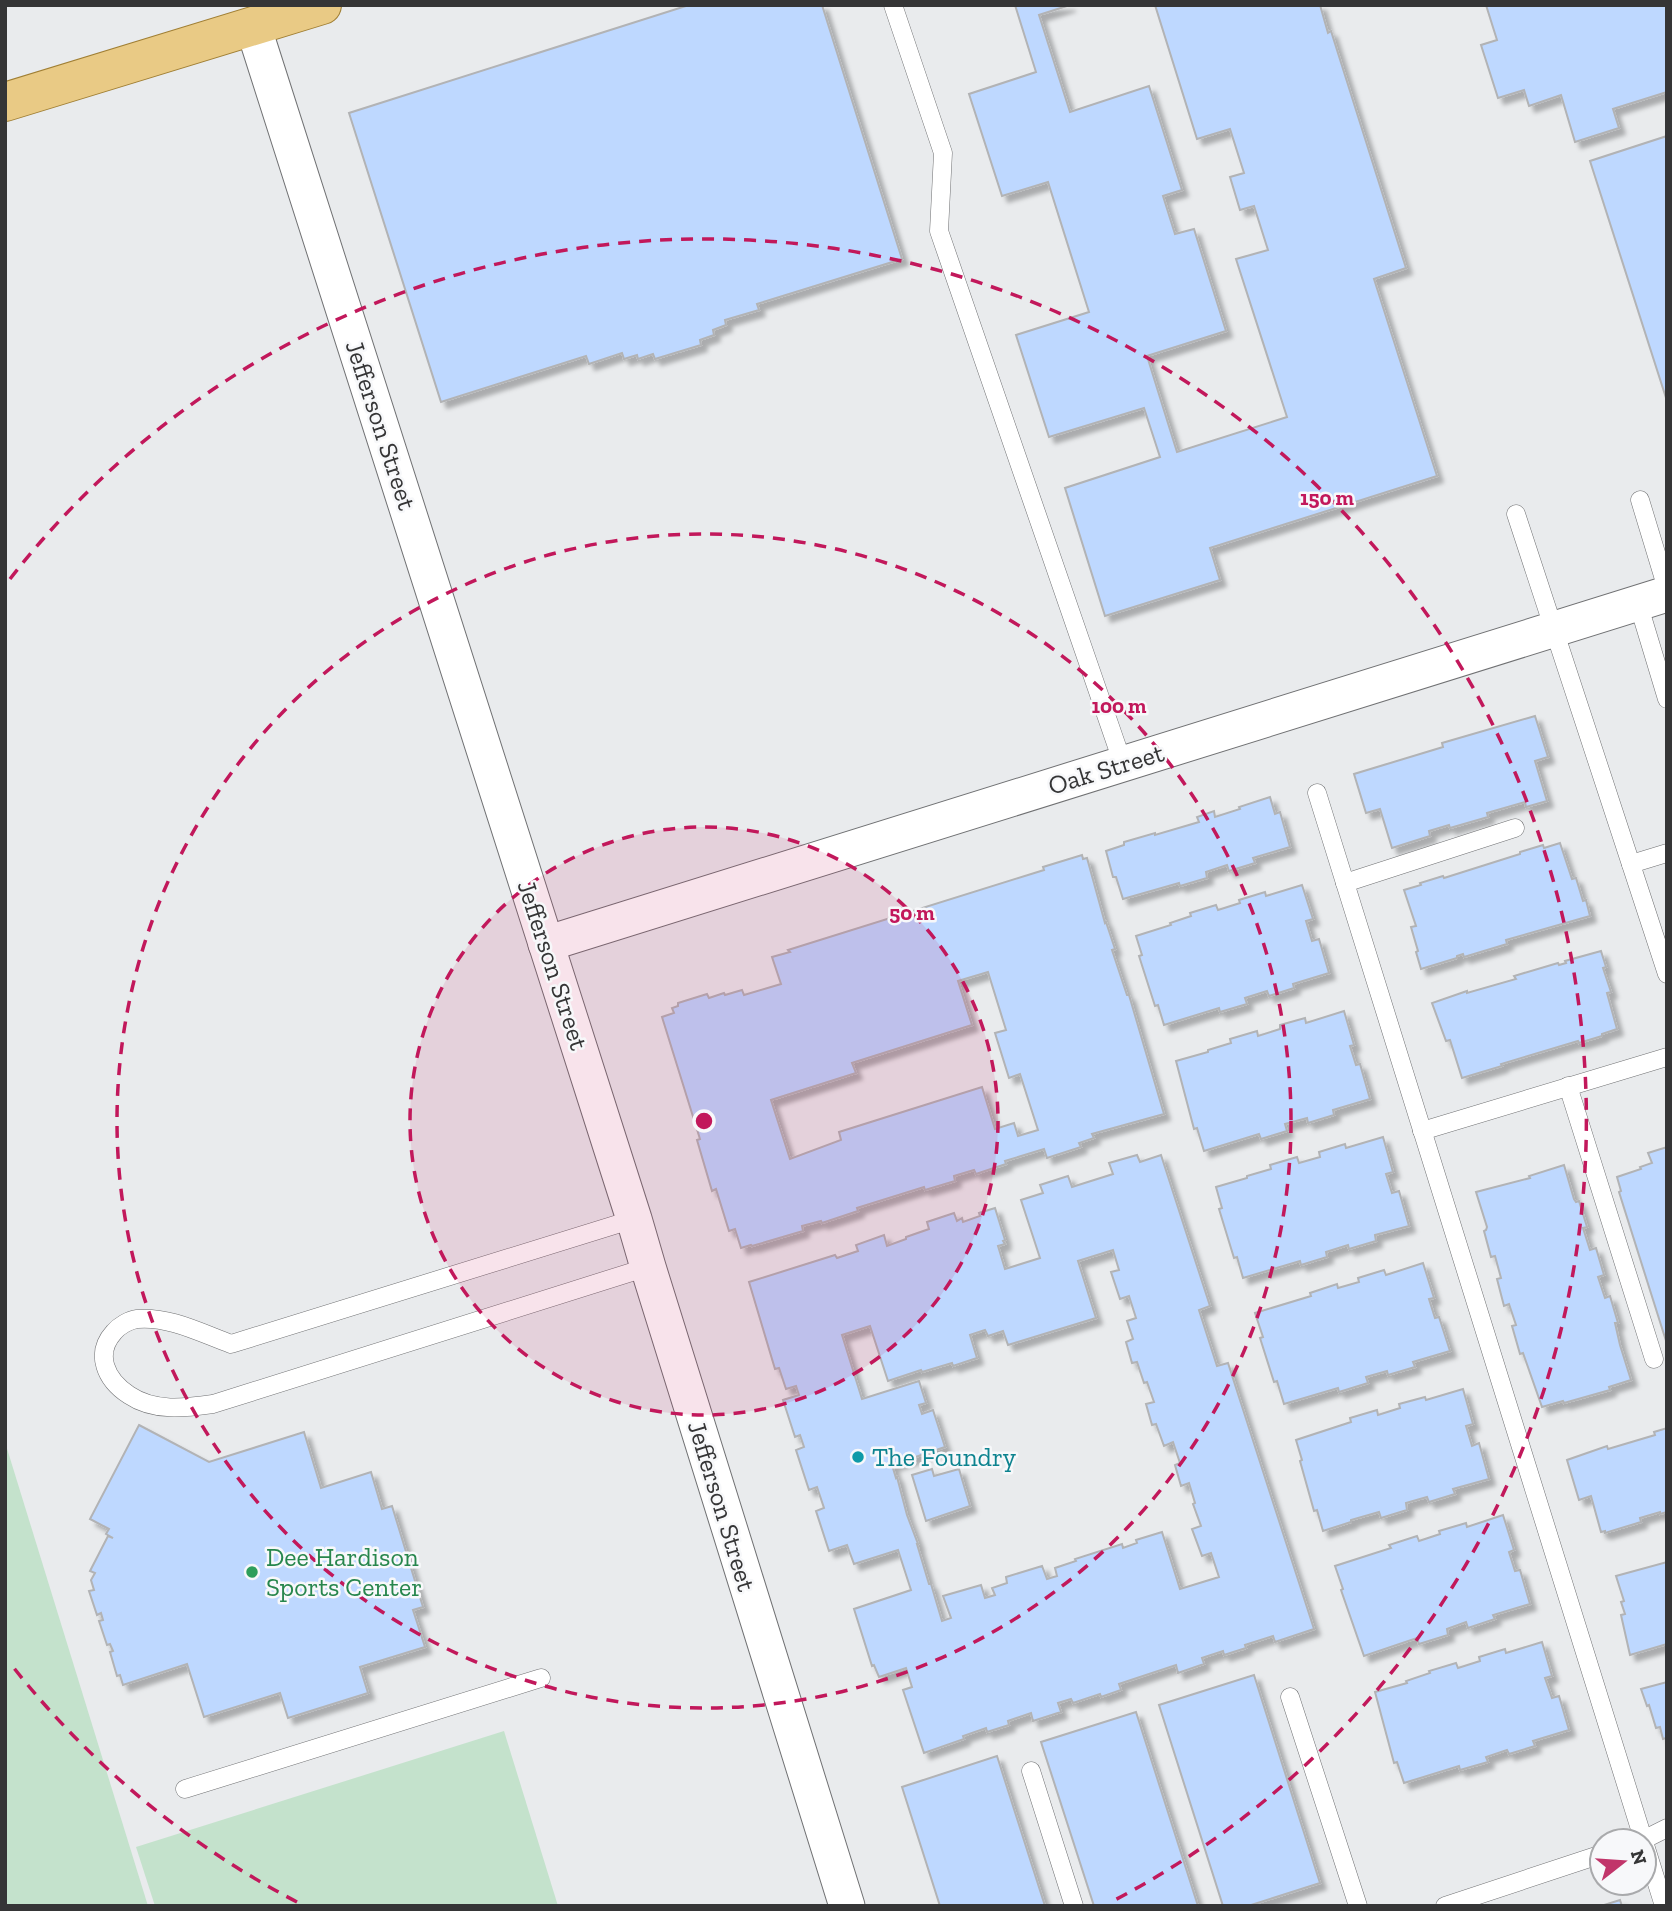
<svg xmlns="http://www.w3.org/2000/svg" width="1672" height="1911" font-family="'Zilla Slab',serif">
  <defs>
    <filter id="shadow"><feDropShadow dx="6" dy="6" stdDeviation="2" flood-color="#0004"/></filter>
  </defs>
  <rect width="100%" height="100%" fill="#e9ebed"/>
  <g fill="#c4e2cc">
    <path d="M5,1442l143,464h-143z"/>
    <path d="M504,1731l54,175h-403l-19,-59z"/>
  </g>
  <g fill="#bed8ff" stroke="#b2b3b5" stroke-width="2" fill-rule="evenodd" filter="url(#shadow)">
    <path d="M689,5h133l80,254 -145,45 2,6 -34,10 1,5 -13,5 1,5 -14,5 1,5 -46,14 -2,-5 -15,5 -1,-4 -13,4 -2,-6 -33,11 -3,-8 -145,46 -92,-289z"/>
    <path d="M1015,5h55l-31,10 31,97 79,-26 33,104 -19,6 12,38 19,-5 32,102 -79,25 30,96 110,-35 -51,-158 32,-9 -14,-44 -14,4 -10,-33 14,-4 -14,-44 -33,10 -42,-134h165l8,28 3,-2 75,237 -32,11 63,197 -227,72 10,32 -115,36 -40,-128 95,-31 -16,-49 -95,29 -33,-102 73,-23 -41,-130 -46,14 -33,-102 67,-22z"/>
    <path d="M1486,5h181v87l-54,17 6,19 -44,14 -14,-47 -32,11 -5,-16 -26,8 -17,-53 16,-5z"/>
    <path d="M1667,136v265l-77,-240z"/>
    <path d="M1535,716l13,41 -13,4 12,40 -21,6 -1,-5 -38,11 1,4 -38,11 -1,-3 -20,6 1,5 -38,12 -12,-39 -14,4 -12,-39 89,-27 -1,-4z"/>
    <path d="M1270,797l5,17 5,-2 10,35 -37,11 2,5 -26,8 -2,-6 -21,7 1,6 -27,8 -1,-3 -56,16 -7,-22h-3l-7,-26 18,-6v-3l31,-9v2l44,-13 -2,-5 17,-6 1,6 25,-8 -1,-2z"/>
    <path d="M1560,843l12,36 4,-1 7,23 3,-1 4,16 -84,24 1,4 -43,13 -1,-3 -6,2v2l-36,11 -5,-17 2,-1 -7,-24 5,-1 -12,-36 17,-5 -1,-2 23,-7 1,2 76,-24v-2l23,-7 1,3z"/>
    <path d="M1082,855l1,4 4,-1 18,65 1,-1 9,27 -3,1 15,45h2l35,119 -72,20 2,4 -15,5 2,4 -34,11 -3,-9 -39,12 1,3 -30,10 -2,-4 -20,6 1,5 -30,9 -1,-3 -67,21 1,3 -36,12 -1,-2 -19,5 1,5 -51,15 -1,-1 -10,3 -6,-19 -6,2 -13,-42 -4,2 -15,-51 3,-1 -38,-122 12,-4 -2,-5 6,-2v-3l29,-9 2,4 15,-5 1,2 17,-5 2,5 37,-11 -9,-27 18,-5 -2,-2 256,-80 -1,-3zM988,972l18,58 -11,3 14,45 11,-4 18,56 -20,6 -4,-13 -19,6 -13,-42 -143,45 2,8 -51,19 -19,-59 85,-27 -4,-10 120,-38 -14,-44z"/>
    <path d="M1302,885l11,34 -7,2 6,20 7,-2 10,34 -36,11 1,4 -25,8 -2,-5 -22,7 2,6 -27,8 -1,-4 -55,17 -6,-20 -3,1 -16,-50 3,-1 -6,-19 35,-11 -1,-2 21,-7 -1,-3 26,-8 2,5 22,-7 -1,-3 26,-8 1,4z"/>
    <path d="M1601,951l5,16 -3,1 8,24 -4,1 10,36 -15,5v2l-23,7 -1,-2 -77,23 1,2 -40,12 -12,-38 -4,1 -14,-38 35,-12v2l49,-14 -2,-3 44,-13 1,2 7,-2 -1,-2z"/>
    <path d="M1344,1011l10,34 -4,1 6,19 4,-1 10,35 -37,11 1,5 -26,8 -1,-5 -22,6 2,7 -26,8 -2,-5 -55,17 -7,-23 -3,1 -18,-68 32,-9v-2l23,-7 -1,-4 27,-8 1,5 22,-7v-4l25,-7 1,5z"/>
    <path d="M1383,1137l10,35 -7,2 6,19 7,-2 10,35 -34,9 1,6 -27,8 -1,-4 -22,7 1,5 -26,8 -1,-4 -57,17 -6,-21 -3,1 -15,-49 3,-1 -6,-21 31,-9v-2l24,-7 -1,-4 27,-8 2,6 21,-6 -1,-5 26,-8 1,4z"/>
    <path d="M1667,1147v197l-48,-152 2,-1 -4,-14 24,-8 -1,-2 12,-4 -4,-10z"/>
    <path d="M1137,1155l3,7 21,-7 49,151 -11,4 18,56 11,-3 86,266 -39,13 -2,-6 -28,9 1,3 -22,7 -1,-4 -21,7 2,6 -26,9 -2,-8 -57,19 2,6 -20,7 -1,-3 -27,9 -2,-4 -13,4 3,9 -28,9 -2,-8 -23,8 1,4 -22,7 -1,-4 -23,8 1,3 -40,14 -21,-63 9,-3 -6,-19 -27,9 -5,-12 -2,1 -18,-57 57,-19 -13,-40 -44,14 -7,-19 -18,6 -13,-40 8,-3 -7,-21 -8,3 -13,-40 8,-3 -4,-12 -5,2 -12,-37 16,-5 -3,-9 -10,3 -7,-21 -4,1 -26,-87 86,-27 2,3 21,-7 -2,-6 28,-10 3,11 19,-7v-2l23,-8 -2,-7 27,-9 3,8 5,-3 1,4 17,-6 -1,-3 16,-5 10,32 -2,1 2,3 -7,2 7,23 35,-11 -19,-58 22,-7 -3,-8 28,-9 4,11 41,-13 -4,-11zM1113,1250l6,20 -8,2 9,27 9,-3 7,22 -9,3 6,18 -7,3 6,21 5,-1 7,21 3,-1 7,20 -8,2 6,21 4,-1 8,22 9,-4 7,21 -5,2 6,21 8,-3 6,20 -2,1 8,22 -9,3 10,27 9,-3 8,24 -39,12 -18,-57 -26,8 1,3 -14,5 -1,-4 -47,15 1,2 -21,7 2,8 -10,3 -5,-13 -36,11 1,6 -15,5 3,7 -10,3 -4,-13 -38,11 8,22 -9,3 -11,-37h-2l-12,-40h1l-11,-29 -10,-38 -1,1 -4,-13 53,-18 -12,-37 -11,4 -3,-9 7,-2 -7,-22 -57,18 -20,-64 28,-9 18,55 33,-11 1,2 30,-9 1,3 24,-8 -7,-23 15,-5 3,6 15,-5 5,14 88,-27 -18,-57z"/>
    <path d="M1564,1165l10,34 2,3 3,-1 8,26 -4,1 7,22 6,-2 8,27 -6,2 7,21 5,-2 8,27h-3l5,22 11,35 -22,7 1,3 -46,13 -1,-2 -21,6 -19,-54 -3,1 -8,-28 4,-1 -7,-21 -5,2 -7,-27 4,-1 -6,-22 -4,1 -7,-26 2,-1 1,-3 -11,-35 54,-14 -1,-2z"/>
    <path d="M1423,1263l11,35 -5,1 6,19 4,-1 11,34 -37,11 2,5 -27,8 -1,-4 -21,6 2,6 -29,9 -1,-4 -54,16 -7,-23 -3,1 -14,-44 3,-1 -8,-24 56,-17 -1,-3 27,-9 1,4 21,-6 -1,-4 26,-8 2,5z"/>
    <path d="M1463,1389l10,35 -7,2 6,20 7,-3 10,36 -36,10 2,5 -26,8 -2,-5 -21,6 1,7 -26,8 -2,-6 -28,8v2l-28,9 -6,-21 -3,1 -14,-50 2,-1 -6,-20 55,-18 -1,-4 27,-8 1,5 22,-7 -1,-4 26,-7 1,3z"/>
    <path d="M139,1425l70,37 95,-30 17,56 50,-16 11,37 10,-3 31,101 -10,3 12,37 -65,20 8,26 -80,25 -8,-25 -76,24 -17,-53 -64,21 -3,-10 -3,1 -7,-24 3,-1 -3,-7 -3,1 -8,-24 4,-1 -2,-7 -4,2 -8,-24 5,-1 -3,-10 4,-7 -5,-2 18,-35 5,2 -7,-4 3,-5 -19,-10z"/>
    <path d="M1667,1428v84l-7,2v-2l-20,6 1,4 -36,11v-2l-4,1 -10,-36 -12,4 -12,-40 40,-14 1,3 47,-14 -1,-3z"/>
    <path d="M932,1469l2,7 25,-7 11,37 -44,15 -14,-46z"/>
    <path d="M1503,1515l11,35 -5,2 6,19 5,-1 10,34 -37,11 2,4 -27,9 -2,-6 -19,7 1,6 -29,9 -2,-6 -53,18 -23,-66 2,-1 -8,-23 56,-18 -2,-3 28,-9 2,5 21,-7 -1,-3 27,-8 1,4z"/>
    <path d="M1667,1562v82l-37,11 -9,-40 4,-1 -4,-12 3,-1 -8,-25z"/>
    <path d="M1542,1642l10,34 -7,2 7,20 7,-2 10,34 -36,11 2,5 -26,8 -2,-4 -21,7 2,5 -28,8 -1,-4 -55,17 -7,-21 -3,1 -19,-71 32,-9 -1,-2 24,-8 -1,-2 27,-8 2,5 22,-7 -1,-4 26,-8 1,4z"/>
    <path d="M1254,1675l66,208 -72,23h-25l-64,-201z"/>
    <path d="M1667,1682v59l-1,-3 -3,1 -3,-12 -4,1 -7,-23 -2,1 -6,-17z"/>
    <path d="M1136,1712l62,194h-104l-53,-164z"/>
    <path d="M997,1756l48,150h-105l-38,-119z"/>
    <path d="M1620,1900l2,6h-18v-1z"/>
  </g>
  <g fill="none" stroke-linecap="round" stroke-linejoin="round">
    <g stroke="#707173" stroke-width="19">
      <g id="lane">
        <path d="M893,5l50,148 -4,78 184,533"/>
        <path d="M1640,500l27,89"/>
        <path d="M1516,514l151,460"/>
        <path d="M1638,603l29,96"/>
        <path d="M1317,793l347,1113"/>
        <path d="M1631,864l36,-11"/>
        <path d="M1345,883l170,-55"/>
        <path d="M1568,1086l86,273"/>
        <path d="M1422,1131l245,-74"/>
        <path d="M634,1219l-403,125c-30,-11 -62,-28 -94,-25 -8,1 -18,7 -23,13 -20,22 -8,48 15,63 25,17 56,13 84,9l435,-137"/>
        <path d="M1290,1697l68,209"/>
        <path d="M1031,1771l43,135"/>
        <path d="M185,1789l356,-111"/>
        <path d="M1641,1841l26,-13"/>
        <path d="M1445,1906l157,-52"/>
      </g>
    </g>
    <g stroke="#707173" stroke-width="37">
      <g id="street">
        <path d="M253,26l381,1193 14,48 199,639"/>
        <path d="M546,944l1121,-350"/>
      </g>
    </g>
    <g stroke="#a07f34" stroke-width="40">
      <path id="primary" d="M5,102l317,-97"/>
    </g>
    <use href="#lane" stroke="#fff" stroke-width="18"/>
    <use href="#street" stroke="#fff" stroke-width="35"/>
    <use href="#primary" stroke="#e9ca85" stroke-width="38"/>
  </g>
  <circle cx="704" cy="1121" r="294" fill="#c2185b" fill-opacity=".12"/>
  <g fill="none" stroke="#c2185b" stroke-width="3.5" stroke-dasharray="12 9">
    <circle cx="704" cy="1121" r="294"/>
    <circle cx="704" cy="1121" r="587"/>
    <path d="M297 1902A881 881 0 0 1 10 1663M10 579A881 881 0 1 1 1111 1902"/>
  </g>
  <circle fill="#0f9aa8" stroke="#f7f8fa" stroke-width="2.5" cx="858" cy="1457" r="7"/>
  <circle fill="#2e9e5b" stroke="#f7f8fa" stroke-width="2.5" cx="252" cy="1572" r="7"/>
  <g text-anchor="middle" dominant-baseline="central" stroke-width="5" stroke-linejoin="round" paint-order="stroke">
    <g font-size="26" fill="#353536" stroke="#f7f8fa">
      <text transform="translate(381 425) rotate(72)">Jefferson Street</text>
      <text transform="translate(1106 769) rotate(-17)">Oak Street</text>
      <text transform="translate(553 965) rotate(72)">Jefferson Street</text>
      <text transform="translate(722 1506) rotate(73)">Jefferson Street</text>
    </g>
    <g font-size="26" fill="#0d838f" stroke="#f7f8fa" text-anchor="start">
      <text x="872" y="1457">The Foundry</text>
    </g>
    <g font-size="26" fill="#27864d" stroke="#f7f8fa" text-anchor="start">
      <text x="266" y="1557">Dee Hardison<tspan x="266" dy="30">Sports Center</tspan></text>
    </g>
  </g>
  <circle cx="704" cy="1121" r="10" fill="#c2185b" stroke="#f7f8fa" stroke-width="3.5"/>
  <g font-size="21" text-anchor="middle" font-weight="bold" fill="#c2185b" stroke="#f7f8fa" stroke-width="5" stroke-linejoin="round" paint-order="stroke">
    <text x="1327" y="505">150 m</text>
    <text x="1119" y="713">100 m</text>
    <text x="912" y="920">50 m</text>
  </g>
  <rect width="1672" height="1911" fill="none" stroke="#353536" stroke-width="14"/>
  <g transform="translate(1623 1862) rotate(73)"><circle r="33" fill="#f7f8fa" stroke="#a9aaac" stroke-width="2"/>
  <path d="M0-5L12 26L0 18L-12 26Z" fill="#c1356a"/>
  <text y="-10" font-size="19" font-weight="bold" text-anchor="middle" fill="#353536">N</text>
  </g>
</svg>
